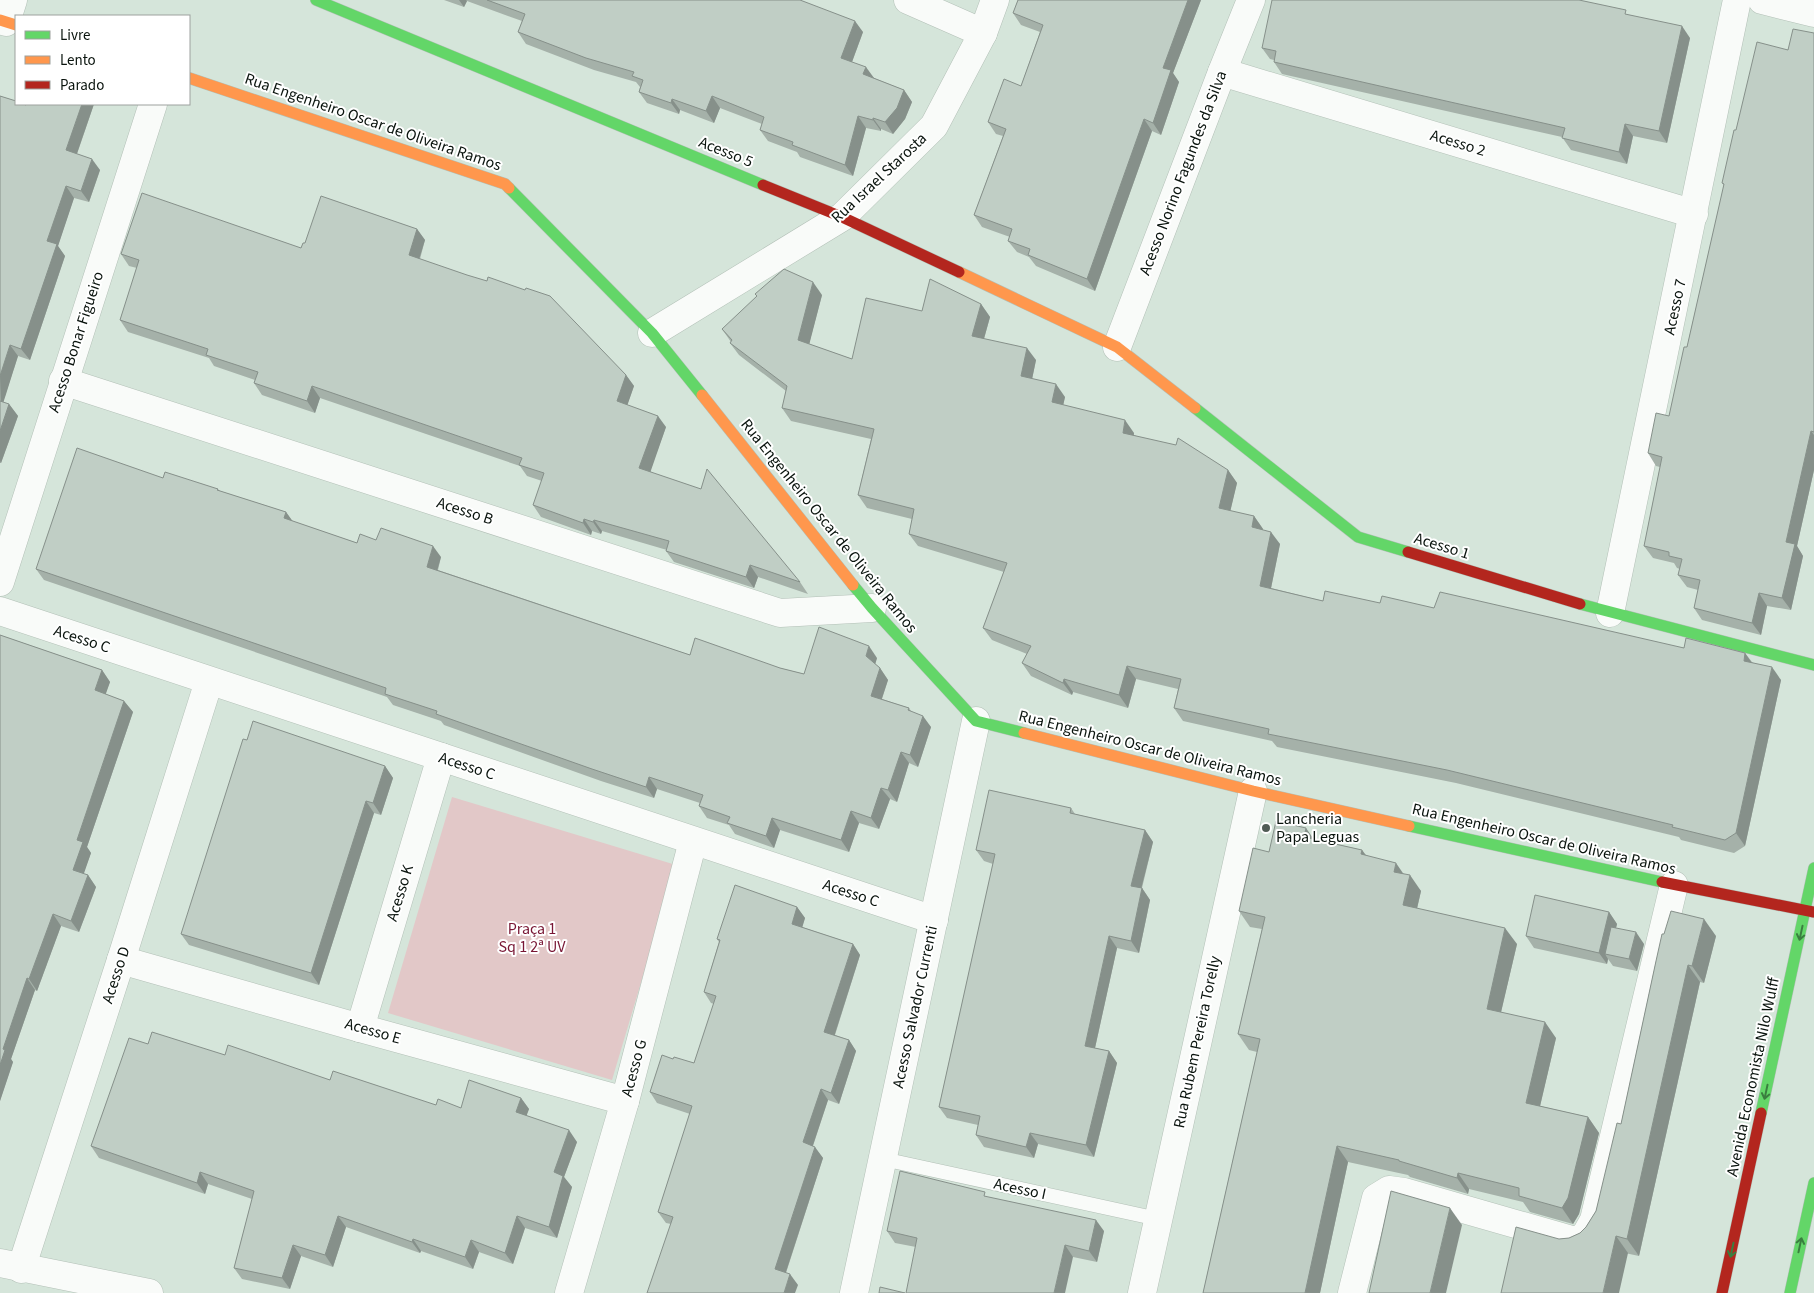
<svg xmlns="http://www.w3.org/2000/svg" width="1814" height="1293" font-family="'Source Sans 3',sans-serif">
  <rect width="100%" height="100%" fill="#d5e5da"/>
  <path fill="#e2c8c8" d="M452,797l224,68 -64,215 -224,-67z"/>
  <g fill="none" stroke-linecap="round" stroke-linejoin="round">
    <g stroke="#b3c0b7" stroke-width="15">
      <path id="lane" d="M883,1159l275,60"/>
    </g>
    <g stroke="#b3c0b7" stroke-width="29">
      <g id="street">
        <path d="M908,0l75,33"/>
        <path d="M1762,0l52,13"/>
        <path d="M6,22l7,-22"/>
        <path d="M1222,72l472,142"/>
        <path d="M652,333l190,-116 92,-91 49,-93 12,-33"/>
        <path d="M1117,347l105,-275 29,-72"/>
        <path d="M63,381l717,232 92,-5"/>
        <path d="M0,582l153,-478"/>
        <path d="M0,611l934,309"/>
        <path d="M1610,613l127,-613"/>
        <path d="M121,960l239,68 265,73"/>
        <path d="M360,1028l81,-271"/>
        <path d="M0,1263l149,30"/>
        <path d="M21,1269l100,-309 88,-279"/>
        <path d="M569,1293l56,-192 68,-260"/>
        <path d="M854,1293l122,-572"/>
        <path d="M1142,1293l111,-502"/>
        <path d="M1352,1293l24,-95 13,-8 15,2 171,49 10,-5 9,-16 80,-335"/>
      </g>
    </g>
    <g stroke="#b3c0b7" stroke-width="12">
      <g id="fast">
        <path d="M316,0l447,185"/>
        <path d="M509,188l143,145 50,62"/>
        <path d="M1195,408l163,129 50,15"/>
        <path d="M853,585l19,23 104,113 48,12"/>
        <path d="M1580,604l234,61"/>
        <path d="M1409,826l253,56"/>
        <path d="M1761,1113l53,-245"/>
        <path d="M1790,1293l24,-110"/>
      </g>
    </g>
    <g stroke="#b3c0b7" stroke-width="12">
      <g id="slow">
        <path d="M0,20l16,5"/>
        <path d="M189,78l316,106 4,4"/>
        <path d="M959,272l158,75 78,61"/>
        <path d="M702,395l151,190"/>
        <path d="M1024,733l229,58 156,35"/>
      </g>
    </g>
    <g stroke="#b3c0b7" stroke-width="12">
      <g id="jam">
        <path d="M763,185l79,32 117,55"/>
        <path d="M1408,552l172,52"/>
        <path d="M1662,882l152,30"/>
        <path d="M1722,1293l39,-180"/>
      </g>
    </g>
    <use href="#lane" stroke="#f9fbf9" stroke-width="14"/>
    <use href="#street" stroke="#f9fbf9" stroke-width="28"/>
    <use href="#fast" stroke="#63d668" stroke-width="11"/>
    <use href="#slow" stroke="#ff974d" stroke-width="11"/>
    <use href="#jam" stroke="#b3261e" stroke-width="11"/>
  </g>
  <g fill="#a5b1a9">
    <path d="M444,0h356l63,32 -11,30 22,16 30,12 8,12 -7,17 -12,15 -12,-5v2l-15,-3 -13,48 -53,-19 -3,-5 -29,-11 -8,-11 2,-6 -42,-16 -6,15 -34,-13 -1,4 -32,-11 -8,-11 1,-5 -4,-5 -42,-12 -68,-26 -8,-12 4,-11 -55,-20 -3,6z"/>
    <path d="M1018,0h183l-28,73 6,9 -18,53 -9,-4 -57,160 -59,-25 -7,-9 -12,-5 -9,-11 2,-4 -28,-10 -8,-12 29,-79 -7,-2 -8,-12 33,-36 19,-54 -19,-7 -8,-12z"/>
    <path d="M1629,15l61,23 -23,105 -34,-7 -6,28 -56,-14 -9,-13 -280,-63 -8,-12v-2l-4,-1 -8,-11z"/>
    <path d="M1814,33v437l-17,76 6,10 -12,54 -24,-4 -6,29 -59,-15 -8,-12 4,-18 -11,-3 -9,-12 2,-6 -3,-1 -3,-5 -21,-5 -9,-12 16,-79 -4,-1 -8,-13 21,-37 18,-69 37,-162 -2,-2 66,-133z"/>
    <path d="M0,96l26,9 68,-1 -17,50 23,16 -11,32 -15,-4 -16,48 7,10 -35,104 -12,-4 -15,46 6,2 9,12 -17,47h-1z"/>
    <path d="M417,229l8,11 -5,19 206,116 8,11 -7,19 39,22 -16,44 150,111 8,12 -50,-17 -4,11 -80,-26 -8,-11 1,-1 -65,-19 -1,3 -9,-3 -1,4 -50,-18 -8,-12 9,-24 -15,-5 -7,-10 -200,-68 -5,15 -53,-18 -8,-12 1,-3 -41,-14 -5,-8 -81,-26 -8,-12 17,-52 -8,-2 -8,-12 180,-6 4,-5z"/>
    <path d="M822,295l-13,49 43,15 70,-48 59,-7 9,13 -6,22 52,21 -4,19 33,18 -2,8 71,28v2l94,35 9,13 -7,28 24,5 9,13v1l17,14 -9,44 52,13 57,2 54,5 250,40 61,5 7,9 29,18 -36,166 -11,7 -53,-13 -2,-3 -223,-54 -179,-36 -5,-6 -89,-20 -9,-13 4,-19 -42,-10 -8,29 -55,-16 -1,3 -41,-19 -9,-13 5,-9 -35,-14 -9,-12 21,-56 -86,-26 -9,-12 3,-15 -45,-11 -9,-13 13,-56 -80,-18 -9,-13 4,-17 -47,-36 -9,-12 1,-1 -9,-13z"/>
    <path d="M163,478l55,11 2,2 66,21 6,9 65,22 19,-3 65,17 -3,13 252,85 90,13 24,6 73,-16 -2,6 5,4 8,12 -6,19 27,9 2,3 20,16 -13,40 -9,-4 -12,39 -7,-3 -11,30 -20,-6 -10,29 -69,-22 -6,18 -39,-14 -6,-9 -22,-7 -8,-12 1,-3 -43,-14 -3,9 -53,-17 -157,-56 -3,-4 -48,-16 -6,-8 -343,-117 -8,-11z"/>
    <path d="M0,635l102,35 8,12 -5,12 19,7 9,11 -46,135 4,6 -8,21 5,1 8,12 -17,45 -18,-6 -24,65 -2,-1 -24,69 2,3 -13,39z"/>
    <path d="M385,766l8,12 -12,37 -7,-2 -55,172 -130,-40 -8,-11z"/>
    <path d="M1071,808l4,6 70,16 8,12 -11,46 8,12 -11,53 -22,-5 -22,100 14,3 8,12 -23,94 -56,-13 -4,14 -50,-11 -8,-12 2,-10 -31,-7 -8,-11 54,-243 -9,-3 -8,-11z"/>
    <path d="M1314,839l48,11 4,5 38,19 17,17 -4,18 100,35 -16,68 55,26 -16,68 48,11 11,16 -20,81 -6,10 -43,-12 -7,-10 -54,-13 -1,5 -58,-17 -2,-2 -60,-13 -28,131h-117l54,-241 -8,-2 -11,-16 24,-105 -12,-2 -11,-16 30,-59z"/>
    <path d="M797,907l8,11 -3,9 51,17 7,11 -25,80 14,5 7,11 -17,53 -11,-4 -15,46 10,12 -37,115 12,12 -127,-61 -5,-1 -8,-11 32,-98 -33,-11 -7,-11 23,-33 21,4 20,-59 -3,-1 -7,-11 15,-50 -2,-3z"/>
    <path d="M1609,912l8,12 -1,4 28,16 -7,27 -24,-5 -5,-7 -1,5 -73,-16 -8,-12z"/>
    <path d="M1716,936l-12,47 -4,-1 -61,274 -80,-17 10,-1 11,-5 6,-6 10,-16 25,-87 35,-163z"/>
    <path d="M148,1044l77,11 211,50 25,3 60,-10 8,11 -3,6 51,27 -13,35 8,10 -15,51 -32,-10 -12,36 -34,-12 -6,17 -52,-18 -1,2 -74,-26 -13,40 -32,-11 -11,33 -48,-10 -8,-11 18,-69 -44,-15 -3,10 -106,-36 -8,-12z"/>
    <path d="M989,1197l115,34 -7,31 -24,-5 -157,-10 -21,-4 -8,-12z"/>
  </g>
  <g fill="#86908a">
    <path d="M459,0h7l1,1 -3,6z"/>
    <path d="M1188,0h13l-28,73 6,9 -18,53 -8,-12 10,-55z"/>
    <path d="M855,21l8,11 -14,38 -8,-12z"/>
    <path d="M1682,26l8,12 -23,105 -8,-12z"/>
    <path d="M866,67l8,11 -3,8 -8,-12z"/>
    <path d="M904,90l8,12 -7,17 -12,15 -8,-12z"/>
    <path d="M712,96l8,12 -6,15 -8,-12z"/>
    <path d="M672,99l8,11 -1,4 -8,-11z"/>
    <path d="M82,104h12l-20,58 -8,-12z"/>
    <path d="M858,116l8,12 -13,48 -8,-11z"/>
    <path d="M873,118l8,11v2l-8,-11z"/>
    <path d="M1144,119l8,12 -57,160 -8,-12z"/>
    <path d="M1625,124l8,12 -6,28 -8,-12z"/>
    <path d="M92,159l8,11 -11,32 -8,-11z"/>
    <path d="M66,186l8,12 -16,48 7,10 -35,104 -9,-11 26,-108z"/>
    <path d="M417,229l8,11 -8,26 -8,-11z"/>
    <path d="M813,282l9,13 -15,58 -9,-13z"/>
    <path d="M981,304l9,13 -9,32 -9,-13z"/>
    <path d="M10,345l8,11 -17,54 -1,-34z"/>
    <path d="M1027,348l9,12 -6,29 -9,-13z"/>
    <path d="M626,375l8,11 -9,26 -8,-11z"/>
    <path d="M1056,384l9,13 -4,18 -9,-13z"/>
    <path d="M312,386l8,12 -5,15 -8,-12z"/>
    <path d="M9,404l9,12 -17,47 -1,-2v-30z"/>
    <path d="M658,416l8,11 -18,52 -9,-11z"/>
    <path d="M1125,420l9,13 -2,12 -9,-12z"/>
    <path d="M1811,431l3,4v35l-17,76 6,10 -12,54 -9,-12 4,-56z"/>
    <path d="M1228,470l9,13 -9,38 -9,-13z"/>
    <path d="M286,512l8,11 -10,-5z"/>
    <path d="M1254,516l9,13 -2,11 -9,-13z"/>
    <path d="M584,519l8,12 -1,4 -8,-12z"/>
    <path d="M594,520l8,11 -1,3 -8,-12z"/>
    <path d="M1271,532l9,12 -11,54 -9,-12z"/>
    <path d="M433,546l8,11 -6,21 -8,-11z"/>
    <path d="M750,565l8,12 -4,11 -8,-11z"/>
    <path d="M1759,593l8,13 -6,29 -9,-12z"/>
    <path d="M869,646l8,12 -3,10 -8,-12z"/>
    <path d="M1745,653l9,13 -10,-5z"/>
    <path d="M1127,666l9,13 -8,29 -9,-13z"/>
    <path d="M1772,667l9,13 -36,166 -9,-13z"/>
    <path d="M880,668l8,12 -9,27 -8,-11z"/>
    <path d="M102,670l8,12 -7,20 -8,-12z"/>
    <path d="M1064,679l9,13 -1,3 -9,-12z"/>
    <path d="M124,701l9,11 -46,135 4,6 -10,29 -8,-12 4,-30z"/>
    <path d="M923,716l8,11 -13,40 -8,-12z"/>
    <path d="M901,752l8,11 -12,39 -9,-12z"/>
    <path d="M385,766l8,12 -12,37 -8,-12z"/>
    <path d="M649,777l8,12 -3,9 -8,-11z"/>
    <path d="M881,788l9,11 -11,30 -8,-11z"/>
    <path d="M366,801l8,12 -55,172 -8,-12z"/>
    <path d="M851,811l8,12 -10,29 -8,-12z"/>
    <path d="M772,818l8,12 -6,18 -8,-12z"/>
    <path d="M1306,828l11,16 -13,-7z"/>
    <path d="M1145,830l8,12 -14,55 -8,-11z"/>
    <path d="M1362,850l11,16 -12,-12z"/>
    <path d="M1396,863l11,16 -13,-7z"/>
    <path d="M88,875l8,12 -17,45 -8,-11z"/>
    <path d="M1410,875l11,16 -7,30 -11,-16z"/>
    <path d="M1142,888l8,12 -11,53 -8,-12z"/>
    <path d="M797,907l8,11 -5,17 -8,-11z"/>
    <path d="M1609,912l8,12 -8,31 -4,-1 3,5 -1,5 -8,-11z"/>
    <path d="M53,914l8,12 -24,65 -8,-12z"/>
    <path d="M1704,919l12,17 -12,47 -12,-17z"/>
    <path d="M1505,928l12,16 -19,81 -11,-16z"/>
    <path d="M1636,932l8,12 -7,27 -8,-12z"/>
    <path d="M1109,936l8,12 -24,109 -8,-11z"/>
    <path d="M853,944l7,11 -28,88 -8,-11z"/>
    <path d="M1688,965l12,17 -61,274 -12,-17z"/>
    <path d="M27,978l8,12 -24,69 2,3 -13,39v-36l3,-16z"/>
    <path d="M1545,1022l11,16 -19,81 -11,-16z"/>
    <path d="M849,1040l7,11 -17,53 -8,-11z"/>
    <path d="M1109,1051l8,12 -23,94 -8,-12z"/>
    <path d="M821,1089l7,11 -18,54 -7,-12z"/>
    <path d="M521,1098l8,11 -5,14 -8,-11z"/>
    <path d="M1588,1117l11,16 -20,81 -6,10 -11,-16z"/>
    <path d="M569,1130l8,12 -13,35 8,10 -15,51 -8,-11 5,-55z"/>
    <path d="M1030,1133l8,11 -4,14 -8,-11z"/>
    <path d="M1337,1146l11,16 -28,131h-15z"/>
    <path d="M815,1147l8,11 -40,123 -8,-12z"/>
    <path d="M200,1172l8,12 -3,10 -8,-11z"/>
    <path d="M1458,1173l11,16 -1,5 -11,-16z"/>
    <path d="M1450,1208l12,17 -16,68h-16z"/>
    <path d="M338,1216l8,11 -13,40 -8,-12z"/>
    <path d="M517,1216l8,12 -12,36 -8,-11z"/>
    <path d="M1096,1220l8,11 -7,31 -8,-11z"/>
    <path d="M1616,1236l12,17 -9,40h-16z"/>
    <path d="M413,1239l8,12 -1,2 -8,-11z"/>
    <path d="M471,1240l8,12 -6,17 -8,-12z"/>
    <path d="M293,1245l8,11 -11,33 -8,-11z"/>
    <path d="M1065,1245l8,12 -8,36h-11z"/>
    <path d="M790,1274l8,11 -3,8h-11z"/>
  </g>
  <g fill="#c0cec5" stroke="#86908a">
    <path d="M487,0h313l55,21 -14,37 25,9 -3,7 41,16 -7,18 -12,14 -12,-4v2l-15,-4 -13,49 -53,-20 1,-3 -33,-12 4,-13 -52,-21 -6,15 -34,-12 -1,4 -32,-11 4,-12 -11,-4 2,-4 -48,-14 -68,-26 7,-18z"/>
    <path d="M1018,0h170l-25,68 8,2 -18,53 -9,-4 -57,160 -59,-24 2,-6 -22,-8 4,-12 -38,-14 32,-86 -18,-7 16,-43 17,7 22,-61 -30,-12z"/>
    <path d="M1272,0h307l47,10 -1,4 57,12 -23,105 -34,-7 -6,28 -57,-14 3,-10 -291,-66 2,-11 -14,-3z"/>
    <path d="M1793,29l21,4v399l-3,-1 -25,111 9,2 -13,54 -23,-5 -7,30 -58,-15 6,-28 -22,-5 4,-16 -13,-3v-4l-25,-6 18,-89 -14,-4 8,-40 13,3 15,-69h3l37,-163 -2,-1 12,-53h2l21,-88 31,8z"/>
    <path d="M0,96l16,5v3h7l3,1v-1h56l-16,46 26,9 -11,32 -15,-5 -19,55 10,3 -36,105 -11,-4 -10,31z"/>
    <path d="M142,193l159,55 2,-5h2l16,-47 96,33 -8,26 58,20 20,6 1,-4 37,13 1,-2 24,8 76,79 -9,26 41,15 -19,52 62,21 6,-20 93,113 -50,-17 -4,12 -80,-26 3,-10 -75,-21 -1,2 -9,-3 -1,4 -50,-18 11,-32 -25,-8 3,-7 -210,-72 -5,15 -53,-18 4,-11 -52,-17 2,-6 -88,-29 19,-60 -18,-6z"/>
    <path d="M784,269l29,13 -15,58 54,19 14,-61 56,13 8,-32 51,25 -9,32 55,12 -6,28 35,8 -4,18 73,18 -2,13 53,12 2,-7 50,32 -9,38 35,8 -2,11 19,5 -11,54 63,15 2,-10 55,12 2,-7 52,12 6,-16 244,56 2,-10 59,15 -1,8 28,6 -36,166 -11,7 -53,-13 1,-2 -226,-55 -179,-36 1,-5 -95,-21 7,-29 -54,-13 -8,29 -55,-16 -1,4 -41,-20 9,-17 -48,-18 24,-65 -98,-29 5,-25 -56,-14 16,-66 -92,-21 5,-22 -57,-43 2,-3 -10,-11 35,-33 -2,-2z"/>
    <path d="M0,401l9,3 -9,27z"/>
    <path d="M77,448l86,30 2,-6 53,17 -1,1 69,22 -2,6 73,25 3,-9 16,6 5,-12 52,18 -6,21 263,88 5,-17 85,30 24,6 15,-47 50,19 -3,10 14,12 -9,28 38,12 -1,2 15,6 -13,39 -9,-3 -13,38 -7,-2 -10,30 -20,-7 -10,29 -69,-22 -6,18 -39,-13 3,-6 -31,-11 4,-11 -54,-18 -3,10 -54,-18 -156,-55 1,-3 -52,-17 1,-6 -350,-119z"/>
    <path d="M0,635l102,35 -7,20 29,11 -47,139 6,2 -10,28 15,5 -17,46 -18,-7 -24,65 -2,-1 -24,71 2,1 -5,15z"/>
    <path d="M253,721l132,45 -12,37 -7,-2 -55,172 -130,-39 62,-195 4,1z"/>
    <path d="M989,790l82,18 -1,5 75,17 -14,56 11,2 -11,53 -22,-5 -24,110 24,5 -23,94 -56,-12 -4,14 -50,-12 4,-19 -41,-9 56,-253 -19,-4z"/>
    <path d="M1276,821l30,7 -2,9 58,13 -1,4 35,9 -2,9 16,3 -7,30 102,23 -18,81 58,13 -19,81 62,14 -20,81 -6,10 -43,-12v-8l-61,-15 -1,5 -58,-17v-1l-62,-14 -32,147h-102l57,-254 -22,-5 27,-117 -26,-6 14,-63 16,4z"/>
    <path d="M735,885l62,22 -5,17 61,20 -29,88 25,8 -18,53 -10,-4 -18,53 12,5 -40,122 15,5 -6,19h-137l26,-76 -15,-5 34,-106 -42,-14 12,-37 11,4 1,-2 20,6 22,-67 -12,-4 16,-52 -3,-1z"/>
    <path d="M1535,895l74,17 -10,41 -73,-17z"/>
    <path d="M1671,911l33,8 -12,47 -4,-1 -61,274 -11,-3 -13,57h-102l15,-66 43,12 10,-1 11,-5 6,-6 10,-16 21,-88 4,1 35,-163 6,-27h2z"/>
    <path d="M1611,927l25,5 -7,27 -24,-5z"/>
    <path d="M152,1032l73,23 3,-10 102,35 3,-9 103,34 2,-6 23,9 8,-28 52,18 -5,14 53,18 -15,42 9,4 -14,51 -32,-11 -12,37 -34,-13 -6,17 -52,-18 -1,3 -74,-26 -13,39 -32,-10 -11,33 -48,-10 20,-77 -54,-19 -3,11 -106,-37 38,-108 19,6z"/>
    <path d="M900,1171l85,21 -1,4 112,24 -7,31 -24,-6 -11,48h-148l11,-55 -30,-7z"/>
    <path d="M1391,1191l59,17 -20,85h-61z"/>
    <path d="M880,1287l25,6h-26z"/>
  </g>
  <defs><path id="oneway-shaft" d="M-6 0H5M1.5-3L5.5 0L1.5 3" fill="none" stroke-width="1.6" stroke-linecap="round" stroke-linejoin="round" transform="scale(1.25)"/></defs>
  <g stroke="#3a7e3f">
    <use href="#oneway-shaft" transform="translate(1801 933) rotate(102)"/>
    <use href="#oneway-shaft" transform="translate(1766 1092) rotate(102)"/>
    <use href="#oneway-shaft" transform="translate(1800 1245) rotate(-78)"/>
    <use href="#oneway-shaft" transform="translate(1732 1250) rotate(102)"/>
  </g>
  <circle fill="#505c55" stroke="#fff" stroke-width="2" cx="1266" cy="828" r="5"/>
  <g text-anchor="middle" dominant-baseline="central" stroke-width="4" stroke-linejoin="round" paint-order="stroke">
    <g font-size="16" fill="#09130d" stroke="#fff">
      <text transform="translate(373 122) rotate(19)">Rua Engenheiro Oscar de Oliveira Ramos</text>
      <text transform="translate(1458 143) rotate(17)">Acesso 2</text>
      <text transform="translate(726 152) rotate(22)">Acesso 5</text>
      <text transform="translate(1183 173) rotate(-69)">Acesso Norino Fagundes da Silva</text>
      <text transform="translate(879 178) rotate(-43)">Rua Israel Starosta</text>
      <text transform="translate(1675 307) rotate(-78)">Acesso 7</text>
      <text transform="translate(76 342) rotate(-72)">Acesso Bonar Figueiro</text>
      <text transform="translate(465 511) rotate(18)">Acesso B</text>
      <text transform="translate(829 526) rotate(51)">Rua Engenheiro Oscar de Oliveira Ramos</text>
      <text transform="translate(1442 546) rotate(17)">Acesso 1</text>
      <text transform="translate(82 639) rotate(18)">Acesso C</text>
      <text transform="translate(1150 748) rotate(14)">Rua Engenheiro Oscar de Oliveira Ramos</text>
      <text transform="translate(467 766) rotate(18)">Acesso C</text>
      <text transform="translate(1544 839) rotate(13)">Rua Engenheiro Oscar de Oliveira Ramos</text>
      <text transform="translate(400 893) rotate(-73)">Acesso K</text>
      <text transform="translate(851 893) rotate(18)">Acesso C</text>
      <text transform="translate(116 975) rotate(-72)">Acesso D</text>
      <text transform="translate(915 1007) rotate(-78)">Acesso Salvador Currenti</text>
      <text transform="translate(373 1031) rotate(16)">Acesso E</text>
      <text transform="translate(1197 1042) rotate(-78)">Rua Rubem Pereira Torelly</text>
      <text transform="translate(634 1068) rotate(-75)">Acesso G</text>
      <text transform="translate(1753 1077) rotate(-78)">Avenida Economista Nilo Wulff</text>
      <text transform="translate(1020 1189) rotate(12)">Acesso I</text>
    </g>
    <g font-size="16" fill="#09130d" stroke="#fff" text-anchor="start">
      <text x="1276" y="819">Lancheria<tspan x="1276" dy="18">Papa Leguas</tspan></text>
    </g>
    <g font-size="16" fill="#781634" stroke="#fff">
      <text x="532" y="929">Praça 1<tspan x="532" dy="18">Sq 1 2ª UV</tspan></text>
    </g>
  </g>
  <rect x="15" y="15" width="175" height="90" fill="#ffffff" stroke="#9da19e"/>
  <rect x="25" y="31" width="25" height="8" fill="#63d668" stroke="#9da19e"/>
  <text x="60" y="40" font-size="15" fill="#09130d">Livre</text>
  <rect x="25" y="56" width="25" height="8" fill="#ff974d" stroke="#9da19e"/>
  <text x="60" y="65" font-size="15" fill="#09130d">Lento</text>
  <rect x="25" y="81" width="25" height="8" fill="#b3261e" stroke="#9da19e"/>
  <text x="60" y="90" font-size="15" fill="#09130d">Parado</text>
</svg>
